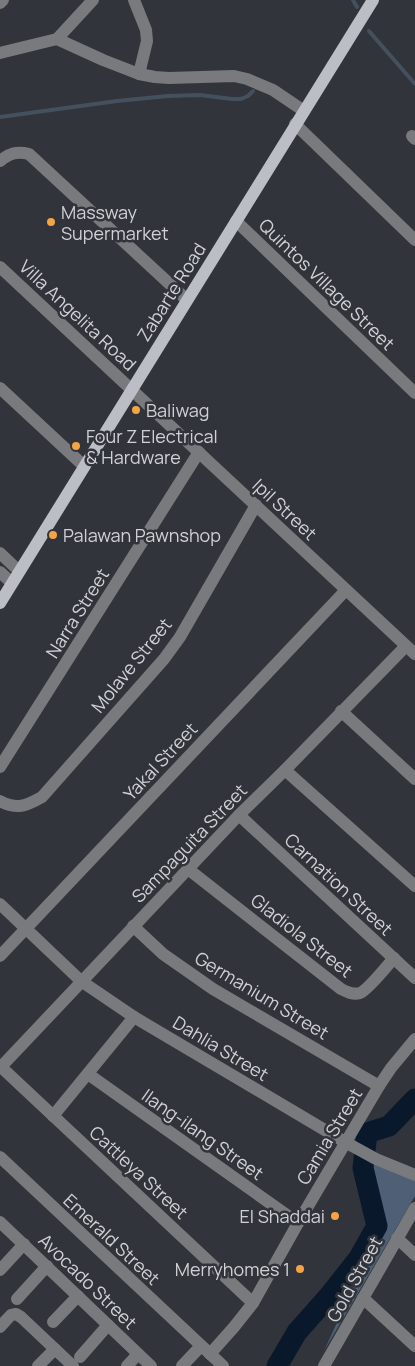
<svg xmlns="http://www.w3.org/2000/svg" width="415" height="1366" font-family="Manrope,sans-serif">
  <rect width="100%" height="100%" fill="#31343a"/>
  <path fill="#4f5f76" d="M371,1159l44,22v15l-91,155 58,-127 -14,-54z"/>
  <g fill="none" stroke-linecap="round" stroke-linejoin="round">
    <g stroke="#45505f" stroke-width="4">
      <path d="M353,0l4,7"/>
      <path d="M369,31l46,53"/>
      <path d="M0,117l117,-16 51,-5 32,-1 32,4h9l7,-3 5,-5"/>
    </g>
    <path stroke="#0a182c" stroke-width="21" d="M277,1366l20,-34 32,-36 30,-38 18,-32 -14,-58 4,-35 22,-7 26,-27"/>
    <g stroke="#787a7d" stroke-width="12">
      <path d="M134,0l12,30 1,11 -8,33"/>
      <path d="M0,3l3,-3"/>
      <path d="M57,39l36,-39"/>
      <path d="M0,53l57,-14 46,21 36,14 16,3 14,1 65,-2 13,3 26,11 31,21"/>
      <path d="M295,124l120,116"/>
      <path d="M412,136l3,3"/>
      <path d="M0,161c10,-8 17,-10 29,-7l158,146"/>
      <path d="M236,221l179,172"/>
      <path d="M0,267l415,387"/>
      <path d="M0,388l84,78"/>
      <path d="M0,553l19,18"/>
      <path d="M0,572l12,11"/>
      <path d="M341,711l74,68"/>
      <path d="M0,767l199,-315"/>
      <path d="M285,770l130,116"/>
      <path d="M0,801c17,9 26,5 42,-4l122,-138 16,-22 76,-132"/>
      <path d="M239,815l176,163"/>
      <path d="M188,869l153,120c6,3 12,6 19,4 8,-3 27,-27 34,-35"/>
      <path d="M0,904l81,77 53,36 211,125 31,17 39,16"/>
      <path d="M133,926l30,28 50,35 166,97"/>
      <path d="M0,956l346,-366"/>
      <path d="M1,1067l252,236"/>
      <path d="M0,1068l239,-253 46,-45 121,-124"/>
      <path d="M88,1074l210,149"/>
      <path d="M53,1116l81,-99"/>
      <path d="M0,1157l223,209"/>
      <path d="M0,1222l151,144"/>
      <path d="M397,1238l18,17"/>
      <path d="M0,1270l24,-26"/>
      <path d="M363,1298l52,48"/>
      <path d="M17,1299l30,-33"/>
      <path d="M53,1322l25,-26"/>
      <path d="M0,1327l11,-12 5,-1 5,3 52,49"/>
      <path d="M210,1354l24,-27 19,-24 45,-80 81,-137 12,-18 24,-29"/>
      <path d="M80,1357l28,-32"/>
      <path d="M38,1366l17,-17"/>
      <path d="M127,1366l11,-12"/>
      <path d="M182,1366l19,-20"/>
      <path d="M324,1366l91,-158"/>
    </g>
    <path stroke="#bbbfc5" stroke-width="12" d="M0,603l373,-603"/>
  </g>
  <g fill="#f4a345" stroke="#31343a" stroke-width="2">
    <circle cx="51" cy="222" r="5"/>
    <circle cx="136" cy="410" r="5"/>
    <circle cx="76" cy="446" r="5"/>
    <circle cx="53" cy="535" r="5"/>
    <circle cx="335" cy="1216" r="5"/>
    <circle cx="300" cy="1269" r="5"/>
  </g>
  <g text-anchor="middle" dominant-baseline="central" stroke-width="5" stroke-linejoin="round" paint-order="stroke">
    <g font-size="18" fill="#cfd1d5" stroke="#31343a" text-anchor="start">
      <text x="61" y="212">Massway<tspan x="61" dy="21">Supermarket</tspan></text>
      <text x="146" y="410">Baliwag</text>
      <text x="86" y="436">Four Z Electrical<tspan x="86" dy="21">&amp; Hardware</tspan></text>
      <text x="63" y="535">Palawan Pawnshop</text>
      <text x="325" y="1216" text-anchor="end">El Shaddai</text>
      <text x="290" y="1269" text-anchor="end">Merryhomes 1</text>
    </g>
    <g font-size="18" fill="#cfd1d5" stroke="#31343a">
      <text transform="translate(327 284) rotate(44)">Quintos Village Street</text>
      <text transform="translate(171 292) rotate(-58)">Zabarte Road</text>
      <text transform="translate(78 315) rotate(43)">Villa Angelita Road</text>
      <text transform="translate(285 509) rotate(43)">Ipil Street</text>
      <text transform="translate(77 613) rotate(-58)">Narra Street</text>
      <text transform="translate(131 665) rotate(-51)">Molave Street</text>
      <text transform="translate(160 761) rotate(-47)">Yakal Street</text>
      <text transform="translate(189 843) rotate(-46)">Sampaguita Street</text>
      <text transform="translate(339 884) rotate(43)">Carnation Street</text>
      <text transform="translate(302 935) rotate(38)">Gladiola Street</text>
      <text transform="translate(262 995) rotate(31)">Germanium Street</text>
      <text transform="translate(221 1048) rotate(31)">Dahlia Street</text>
      <text transform="translate(203 1134) rotate(35)">Ilang-ilang Street</text>
      <text transform="translate(329 1136) rotate(-59)">Camia Street</text>
      <text transform="translate(139 1172) rotate(43)">Cattleya Street</text>
      <text transform="translate(112 1239) rotate(43)">Emerald Street</text>
      <text transform="translate(354 1279) rotate(-61)">Gold Street</text>
      <text transform="translate(88 1281) rotate(44)">Avocado Street</text>
    </g>
  </g>
</svg>
